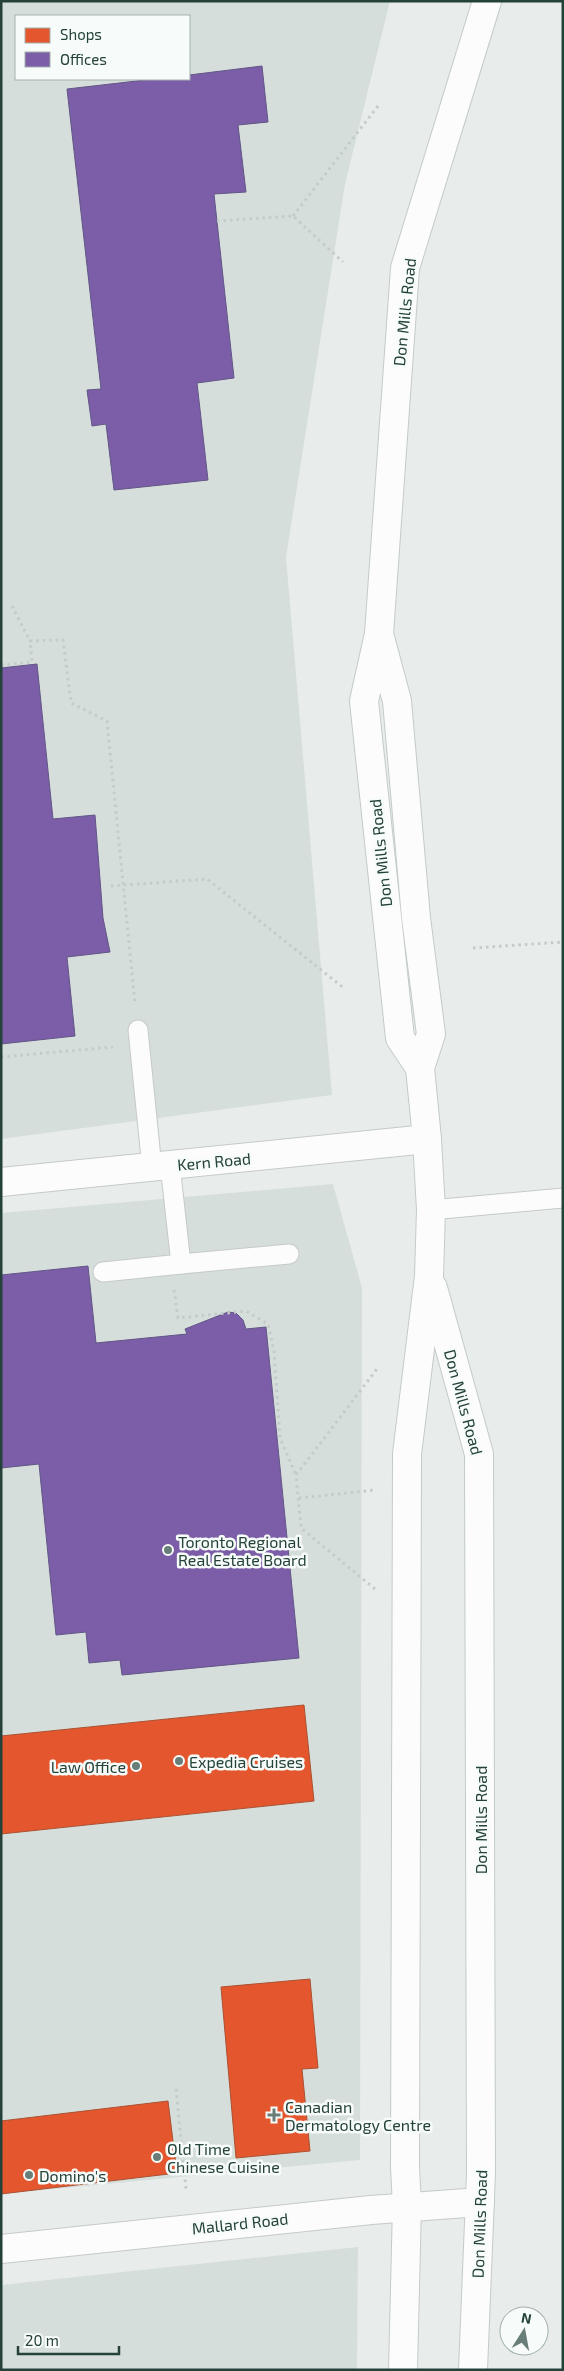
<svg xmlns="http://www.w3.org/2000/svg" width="564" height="2371" font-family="'Exo 2',sans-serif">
  <rect width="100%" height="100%" fill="#e8edeb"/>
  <g fill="#d6dedb" fill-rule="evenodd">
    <path d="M1,1h389l-45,183 -59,373 46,538 -331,44zM16,16h173v63h-173z"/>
    <path d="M333,1184l29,104 -2,872 -359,34v-981z"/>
    <path d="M358,2247l-1,123h-356v-85z"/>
  </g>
  <g fill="#e4572e" stroke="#aa5132">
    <path d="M304,1705l10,96 -313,33v-98z"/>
    <path d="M310,1979l8,89 -16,1 8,82 -74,7 -15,-171z"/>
    <path d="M168,2101l9,72 -176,21v-73z"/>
  </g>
  <g fill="#7b5ea7" stroke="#615686">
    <path d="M262,66l6,56 -30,3 8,67 -32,2 20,184 -37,5 11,97 -94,10 -8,-66 -14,2 -5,-36 14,-1 -34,-300 87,-10h35v-4z"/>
    <path d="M37,664l16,155 42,-4 8,103 7,34 -43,5 8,79 -74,8v-376z"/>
    <path d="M88,1266l8,77 91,-9 -2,-5 43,-17 8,1 7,7 3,9 20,-2 33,331 -177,17 -2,-15 -31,3 -3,-31 -30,3 -17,-171 -38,4v-193z"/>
  </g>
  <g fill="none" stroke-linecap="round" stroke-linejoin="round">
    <g stroke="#c5cac8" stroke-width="21">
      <g id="service">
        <path d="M138,1030l14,138"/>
        <path d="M170,1165l11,99 108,-10"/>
        <path d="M431,1210l132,-12"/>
        <path d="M103,1272l78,-8"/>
      </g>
    </g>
    <g stroke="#c5cac8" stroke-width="30">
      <g id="minor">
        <path d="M1,1182l426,-43"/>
        <path d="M1,2249l370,-39 109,-8"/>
      </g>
    </g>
    <g stroke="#c3cbc8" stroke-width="30">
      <g id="secondary">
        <path d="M379,634l18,67 19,217 15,116 -11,34 7,71 4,71 -2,66 -22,178 -2,713 2,39 -4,164"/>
        <path d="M420,1068l-20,-30 -36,-337 15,-67 26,-366 82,-267"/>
        <path d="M433,1288l46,166 2,719 -8,197"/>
      </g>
    </g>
    <g stroke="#c3ccca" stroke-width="3" stroke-dasharray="2.5 4" stroke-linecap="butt">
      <path d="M293,216l85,-110"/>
      <path d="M217,221l76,-5 50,46"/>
      <path d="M12,606l18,35"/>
      <path d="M1,665l31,-3 -2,-21 33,-1 8,63 36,18 28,283"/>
      <path d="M111,886l96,-7 138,110"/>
      <path d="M473,948l90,-6"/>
      <path d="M1,1057l112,-10"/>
      <path d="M174,1290l4,28 68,-7 22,13 6,27 6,87 16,37"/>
      <path d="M299,1498l76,-8"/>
      <path d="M375,1589l-74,-61 -5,-53 81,-106"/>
      <path d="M176,2089l10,100"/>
    </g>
    <use href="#service" stroke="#fcfcfc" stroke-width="19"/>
    <use href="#minor" stroke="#fcfcfc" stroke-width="28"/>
    <use href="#secondary" stroke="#fcfcfc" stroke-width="28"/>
  </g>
  <g fill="#697e78" stroke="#f7fbf9" stroke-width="2">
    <circle cx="168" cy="1550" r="5"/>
    <circle cx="179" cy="1761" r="5"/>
    <circle cx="136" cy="1766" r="5"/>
    <path d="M271.5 2107.5h5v5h5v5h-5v5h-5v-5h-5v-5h5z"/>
    <circle cx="157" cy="2157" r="5"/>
    <circle cx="29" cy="2175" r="5"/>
  </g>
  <g text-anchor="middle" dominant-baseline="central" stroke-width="5" stroke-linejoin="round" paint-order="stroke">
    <g font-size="16" fill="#24423a" stroke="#f7fbf9">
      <text transform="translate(404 312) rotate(-84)">Don Mills Road</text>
      <text transform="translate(380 853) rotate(-96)">Don Mills Road</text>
      <text transform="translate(214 1161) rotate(-5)">Kern Road</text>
      <text transform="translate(464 1402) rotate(75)">Don Mills Road</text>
      <text transform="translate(480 1820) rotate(-90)">Don Mills Road</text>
      <text transform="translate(240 2223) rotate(-6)">Mallard Road</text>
      <text transform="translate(479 2224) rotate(-88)">Don Mills Road</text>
    </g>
    <g font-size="16" fill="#24423a" stroke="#f7fbf9" text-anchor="start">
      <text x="178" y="1541">Toronto Regional<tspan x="178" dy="18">Real Estate Board</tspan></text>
      <text x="189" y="1761">Expedia Cruises</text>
      <text x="126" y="1766" text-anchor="end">Law Office</text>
      <text x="285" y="2106">Canadian<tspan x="285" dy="18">Dermatology Centre</tspan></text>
      <text x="167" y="2148">Old Time<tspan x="167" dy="18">Chinese Cuisine</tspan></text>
      <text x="39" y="2175">Domino's</text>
    </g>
  </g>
  <rect width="564" height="2371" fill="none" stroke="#24423a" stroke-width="5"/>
  <rect x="15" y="15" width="175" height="65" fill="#f7fbf9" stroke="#a3b1ad"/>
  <rect x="25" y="28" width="25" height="15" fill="#e4572e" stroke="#a3b1ad"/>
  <text x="60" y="40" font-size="15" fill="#24423a">Shops</text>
  <rect x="25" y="52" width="25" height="15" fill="#7b5ea7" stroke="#a3b1ad"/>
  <text x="60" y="65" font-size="15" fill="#24423a">Offices</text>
  <g transform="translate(524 2331) rotate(11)"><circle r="24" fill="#f7fbf9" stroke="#a3b1ad"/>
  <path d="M0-4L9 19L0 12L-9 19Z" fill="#697e78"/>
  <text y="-8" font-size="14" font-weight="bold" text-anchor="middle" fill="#24423a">N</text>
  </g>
  <path d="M18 2346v8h101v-8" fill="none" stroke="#24423a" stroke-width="2.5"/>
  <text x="25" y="2346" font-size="15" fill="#24423a" stroke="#f7fbf9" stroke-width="4" paint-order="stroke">20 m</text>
</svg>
